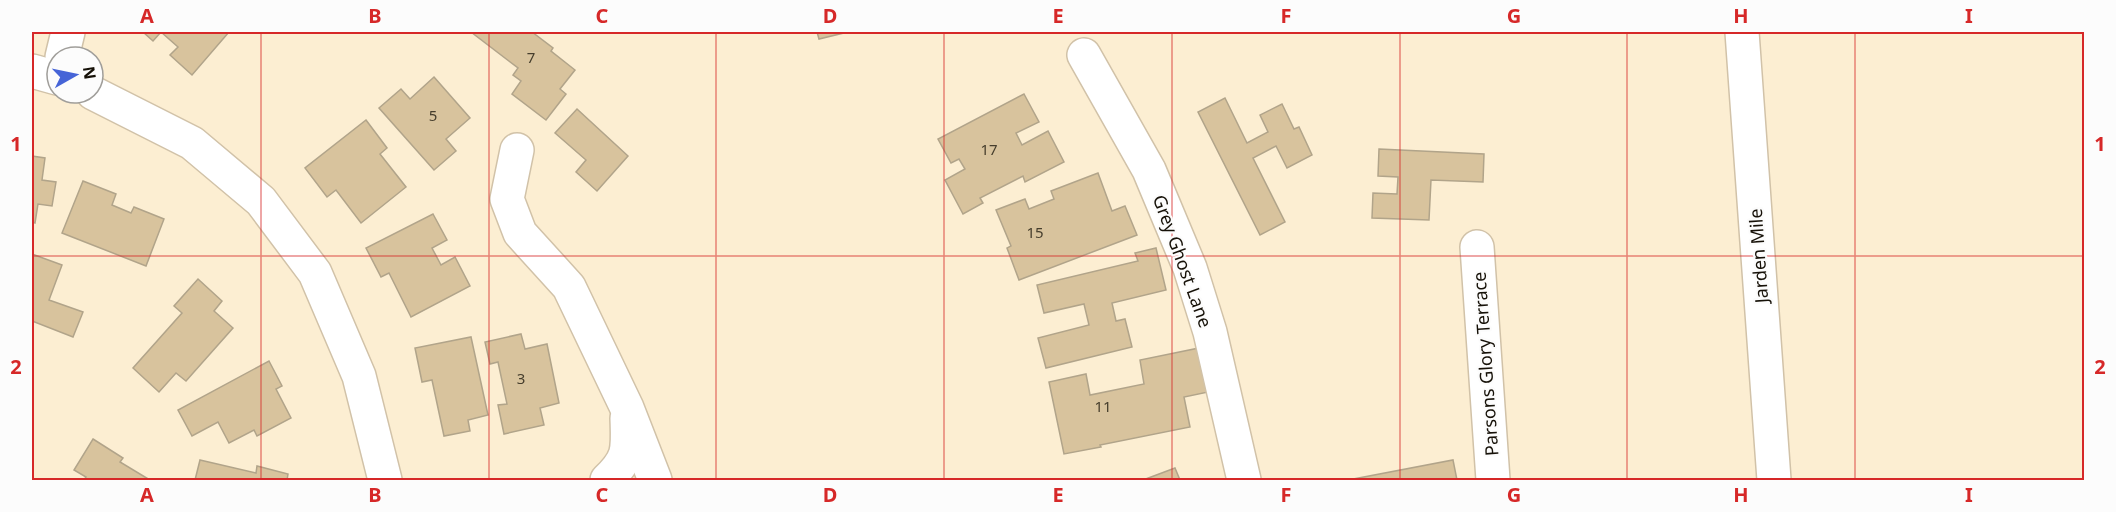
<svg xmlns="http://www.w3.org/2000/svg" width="2116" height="512" font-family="'Noto Sans',sans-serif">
  <rect width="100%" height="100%" fill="#fceed2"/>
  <g fill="#d8c39d" stroke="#b1a48a" stroke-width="1.5">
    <path d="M143,32h86l-37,43 -22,-20 8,-8 -17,-15 -8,9z"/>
    <path d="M471,32h61l21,16 -2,3 24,19 -15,19 6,5 -20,26 -34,-26 9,-13 -8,-6 5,-7z"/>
    <path d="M817,32h31l-29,7z"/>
    <path d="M434,77l36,41 -24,21 10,12 -22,19 -55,-62 22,-19 9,10z"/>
    <path d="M1024,94l15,28 -23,11 6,12 26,-14 16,31 -39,20 -2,-6 -43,22 3,5 -20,11 -18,-34 20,-11 -6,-10 -8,4 -13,-24z"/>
    <path d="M1225,98l22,45 21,-11 -8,-17 22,-11 12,25 5,-2 13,28 -25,13 -11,-22 -23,12 32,64 -25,13 -62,-123z"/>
    <path d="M577,109l51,47 -31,35 -21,-19 10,-12 -31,-27z"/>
    <path d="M366,120l21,28 -7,6 26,33 -45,36 -25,-33 -9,7 -22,-29z"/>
    <path d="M1379,149l105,5 -1,28 -52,-2 -2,40 -57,-2 1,-25 24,1 1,-17 -20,-1z"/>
    <path d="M32,156l13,2 -3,22 14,2 -4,24 -14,-2 -3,19 -3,-1z"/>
    <path d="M1098,173l14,38 13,-5 12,29 -118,45 -12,-32 4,-2 -15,-36 29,-11 4,10 25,-10 -3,-8z"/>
    <path d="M83,181l33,13 -4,11 19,8 3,-6 30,12 -18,47 -84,-33z"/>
    <path d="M433,214l14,26 -15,8 9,17 14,-8 15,29 -59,31 -22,-44 -8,4 -15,-29z"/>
    <path d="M1156,248l10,42 -54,13 4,18 9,-2 7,28 -86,21 -8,-30 51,-13 -5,-21 -40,9 -7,-28 101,-24 -3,-8z"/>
    <path d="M32,254l30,11 -13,35 34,12 -10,25 -41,-16z"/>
    <path d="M198,279l24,22 -8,10 19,17 -47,53 -10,-8 -17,19 -26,-24 49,-55 -8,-7z"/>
    <path d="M521,334l4,15 22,-5 12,59 -19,5 4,17 -40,9 -6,-29 9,-1 -9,-42 -8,2 -5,-22z"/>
    <path d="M471,337l17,78 -20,5 2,11 -26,5 -12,-56 -10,2 -7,-34z"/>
    <path d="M1204,347l9,44 -29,6 6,30 -90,18 1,2 -37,7 -15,-72 37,-8 4,21 54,-11 -4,-24z"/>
    <path d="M269,361l13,25 -6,3 15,29 -34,18 -3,-6 -25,13 -11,-21 -26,14 -14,-26z"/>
    <path d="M93,439l30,19 -3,4 30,18h-66l2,-3 -12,-7z"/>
    <path d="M200,460l56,13 1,-7 31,8 -1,6h-92z"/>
    <path d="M1453,460l4,20h-109z"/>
    <path d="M1175,468l5,12h-37z"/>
  </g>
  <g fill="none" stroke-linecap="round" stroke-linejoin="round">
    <g stroke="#d1c2a8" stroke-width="36">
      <g id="minor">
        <path d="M1742,32l32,448"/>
        <path d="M1084,55l65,115 41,98 20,64 34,148"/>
        <path d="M62,57l6,-25"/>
        <path d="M32,71l25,7"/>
        <path d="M93,93l99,50 69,58 54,72 44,103 26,104"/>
        <path d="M517,150l-10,49 13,34 49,54 58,121 28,72"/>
        <path d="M1477,247l16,233"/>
        <path d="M607,480c23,-22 21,-31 20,-62"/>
      </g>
    </g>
    <use href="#minor" stroke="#fff" stroke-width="33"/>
  </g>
  <path fill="none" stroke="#d62828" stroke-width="1.5" stroke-opacity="0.55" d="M261,32v448M489,32v448M716,32v448M944,32v448M1172,32v448M1400,32v448M1627,32v448M1855,32v448M32,256h2052"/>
  <g text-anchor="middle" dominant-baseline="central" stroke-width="4.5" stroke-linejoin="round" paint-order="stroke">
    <g font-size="15" fill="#463e2d">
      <text x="531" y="57">7</text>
      <text x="433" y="115">5</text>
      <text x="989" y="149">17</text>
      <text x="1035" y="232">15</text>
      <text x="521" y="378">3</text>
      <text x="1103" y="406">11</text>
    </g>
    <g font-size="18" fill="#161108" stroke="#fcfcfc">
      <text transform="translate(1758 256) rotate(-94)">Jarden Mile</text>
      <text transform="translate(1183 261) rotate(70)">Grey Ghost Lane</text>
      <text transform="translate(1485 364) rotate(-94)">Parsons Glory Terrace</text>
    </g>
  </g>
  <rect width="2116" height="512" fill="none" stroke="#fcfcfc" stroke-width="66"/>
  <g transform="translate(75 75) rotate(81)"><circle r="28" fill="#fcfcfc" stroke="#a09e9a" stroke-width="1.5"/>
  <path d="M0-4.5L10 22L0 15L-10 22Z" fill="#4664d7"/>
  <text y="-9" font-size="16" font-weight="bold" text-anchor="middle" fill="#161108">N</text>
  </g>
  <rect x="33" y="33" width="2050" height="446" fill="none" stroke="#d62828" stroke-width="2"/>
  <g font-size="20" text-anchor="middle" font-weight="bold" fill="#d62828">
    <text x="147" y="23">A</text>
    <text x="375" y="23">B</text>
    <text x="602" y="23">C</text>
    <text x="830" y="23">D</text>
    <text x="1058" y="23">E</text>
    <text x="1286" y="23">F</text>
    <text x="1514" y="23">G</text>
    <text x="1741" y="23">H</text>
    <text x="1969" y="23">I</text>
    <text x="16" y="151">1</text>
    <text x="2100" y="151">1</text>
    <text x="16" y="374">2</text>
    <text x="2100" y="374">2</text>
    <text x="147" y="502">A</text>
    <text x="375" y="502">B</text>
    <text x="602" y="502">C</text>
    <text x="830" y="502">D</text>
    <text x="1058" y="502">E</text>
    <text x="1286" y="502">F</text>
    <text x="1514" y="502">G</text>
    <text x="1741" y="502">H</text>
    <text x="1969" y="502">I</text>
  </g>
</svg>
